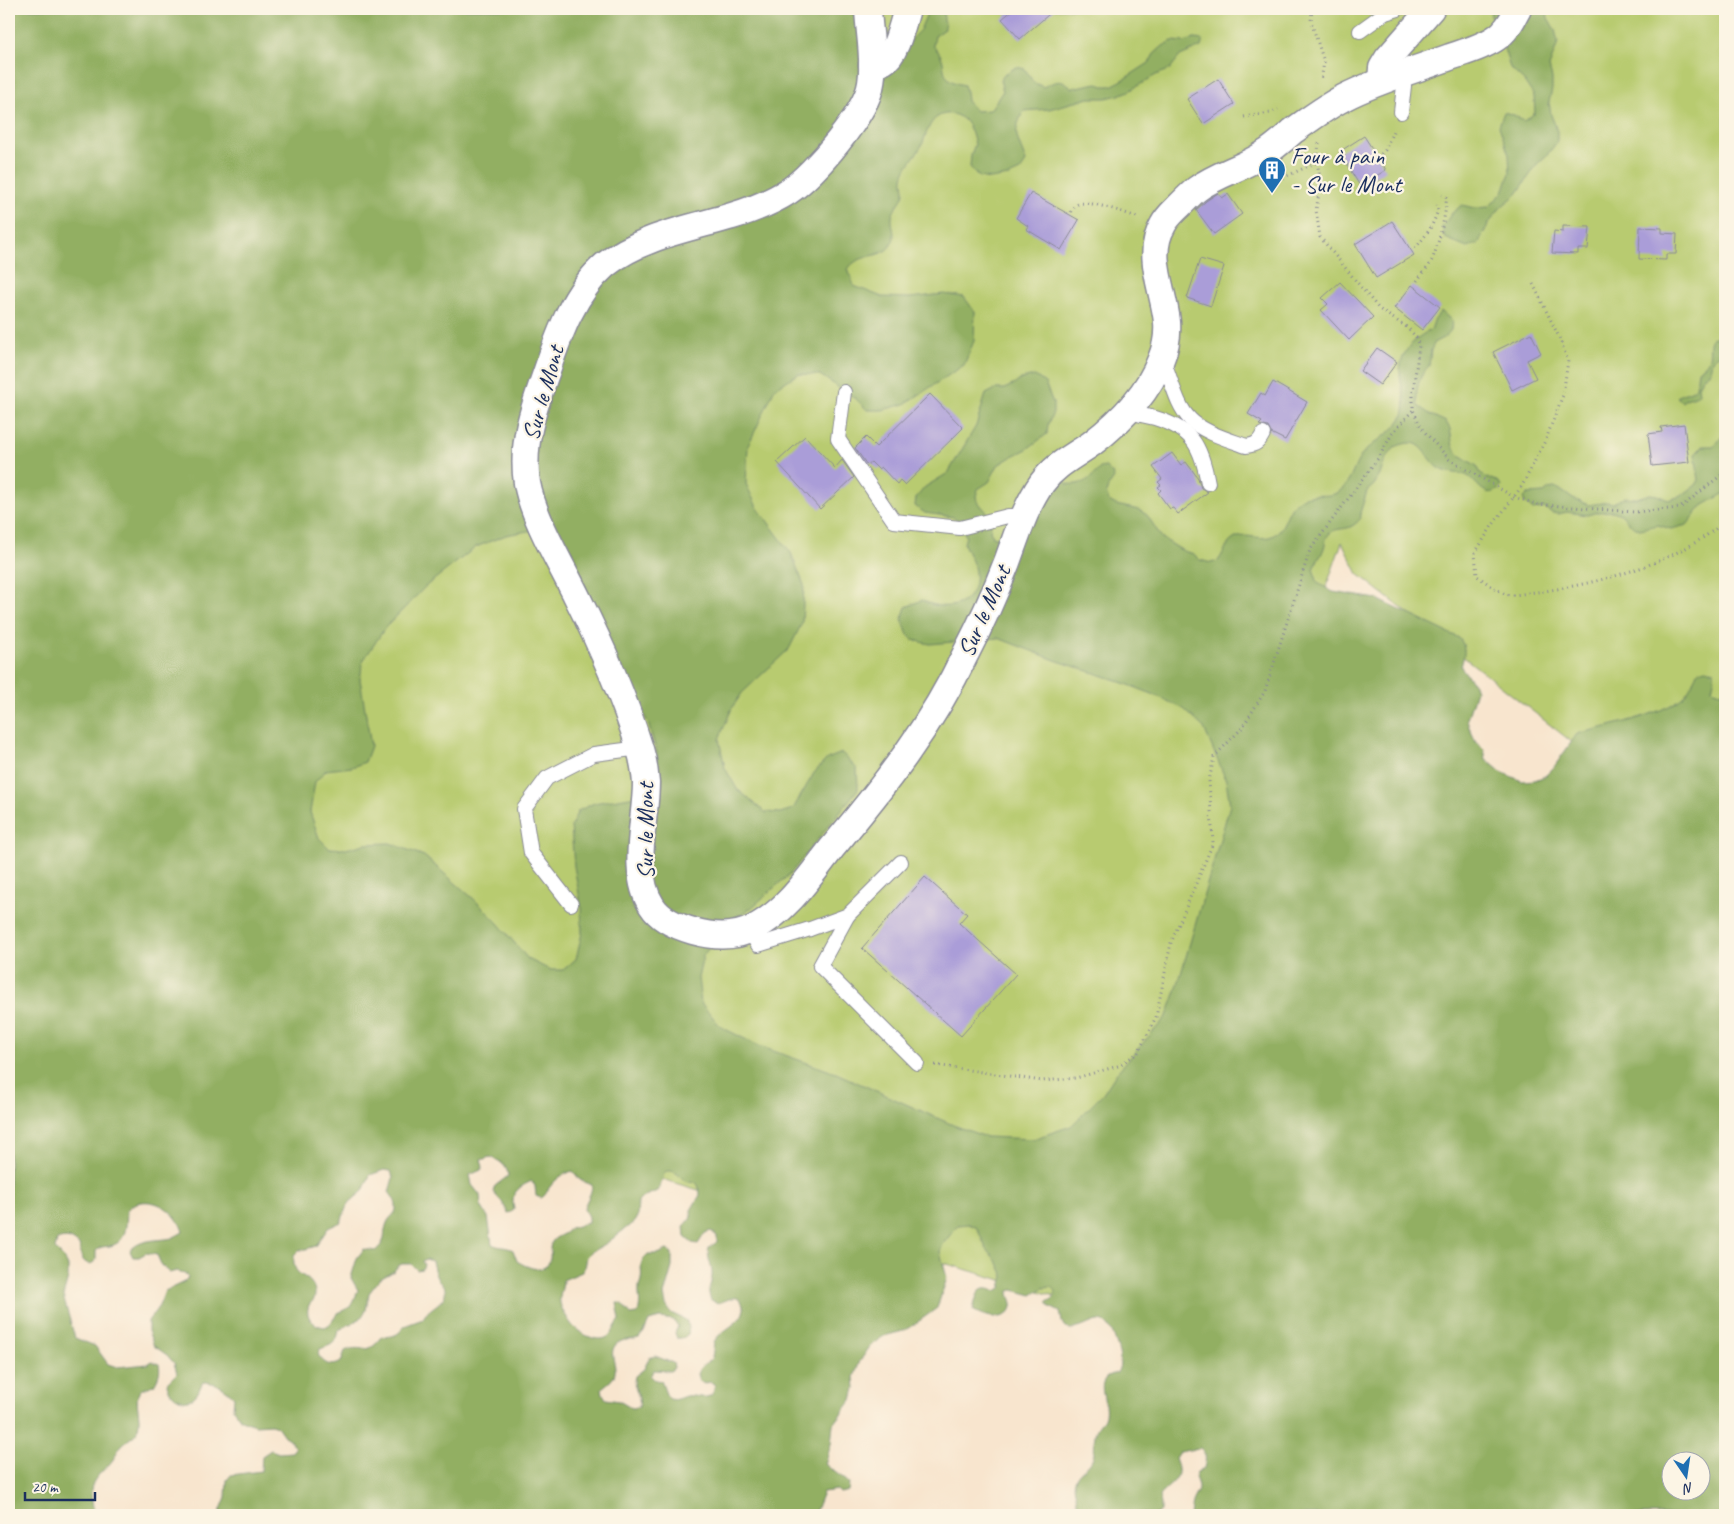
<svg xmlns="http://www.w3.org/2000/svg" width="1734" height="1524" font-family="Caveat,sans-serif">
  <rect width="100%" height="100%" fill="#fcf5e5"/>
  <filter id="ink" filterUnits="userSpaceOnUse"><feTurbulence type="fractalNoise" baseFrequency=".02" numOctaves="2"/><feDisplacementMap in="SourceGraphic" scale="10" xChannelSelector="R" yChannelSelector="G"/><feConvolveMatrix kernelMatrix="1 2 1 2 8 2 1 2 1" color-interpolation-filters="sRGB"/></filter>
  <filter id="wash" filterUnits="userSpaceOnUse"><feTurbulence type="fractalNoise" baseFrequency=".0096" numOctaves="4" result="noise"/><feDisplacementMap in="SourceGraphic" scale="20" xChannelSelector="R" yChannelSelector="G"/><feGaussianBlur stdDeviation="1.12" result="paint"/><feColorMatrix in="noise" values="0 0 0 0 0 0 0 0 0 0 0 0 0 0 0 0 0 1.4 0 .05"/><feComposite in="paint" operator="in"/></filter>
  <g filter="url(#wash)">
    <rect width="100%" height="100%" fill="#f8e5ce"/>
    <path fill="#b8cb6f" stroke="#6a7d66" d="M9,9h1716v967l-73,-171 -294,-231 -16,-32 -267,760 -464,-138 -501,-118z"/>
    <g fill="#92af62" stroke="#566f60" fill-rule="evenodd">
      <path d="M9,9h842l33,70 30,-43 6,-6 9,-21h14l2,20 -10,7 -2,10c16,14 6,23 16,33 3,3 10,5 15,6l2,7 1,9 9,10 14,-1 13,-19 -3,-11 5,-6 11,-7 9,2 8,13 10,5c13,-6 18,-9 29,1l25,-5 6,3h8l10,-5 28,-18 5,-9 9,-8 9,-5 12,1 10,-3 9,1 -2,7 -21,9 -11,14 -13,5 -27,16 -10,4 -13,3h-17l-40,11 -25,2c-14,24 -5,28 2,51l-6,9 -11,5 -19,3 -11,-2 -9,-10 1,-12 4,-11c-3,-10 -6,-24 -17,-28 -6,-3 -13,-3 -19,0 -10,5 -13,19 -17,29 -6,11 -17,21 -19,33 -1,5 2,11 1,15 -2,9 -11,16 -12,24 -1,10 5,17 0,26 -8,17 -33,9 -44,26l6,17 28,11 28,1 34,-4 20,3 11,15 -1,29 -10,24 -59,39 -23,6h-15l-10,-10 -37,-25 -22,-1 -23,14 -27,58 -2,38 11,23 34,46 13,32 -2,38 -13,26 -47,44 -10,15 -13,31 6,29 12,21 28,23 15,1 13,-4 21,-36 13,-14 15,-6 15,16 1,20 -67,84 -41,36 -22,12 -25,35 -5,22 3,25 20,24 38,19 77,27 117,52 33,12 47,2 38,-13 32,-32 15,-23 49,-55 9,-25 54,-186 -4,-25 -22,-52 -20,-19 -29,-14 -39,-15 -61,-20 -57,-22 -68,6 -17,-4 -5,-5 -6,-16 4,-12 16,-7c25,14 57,5 53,-28 -1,-11 -8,-19 -11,-29l2,-7 -9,-15 -4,-4 -28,-4 -10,-7 1,-8 9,-11 23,-14 28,-47 10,-32 10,-5h8l11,-5 6,-5 14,-3 10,7 8,20v10l-5,11 -1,10 -20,15 -16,8 -13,8 -9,17 -11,7 -2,7 1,5 15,17 -2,13 3,6 19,-1 49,-63 6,11c15,2 24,-5 33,-16l6,-1 6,6 2,5 -6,9 -2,6 3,8 7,4 23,5 8,5 15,23 21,13 11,3 6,6 11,3 7,-2c4,-5 8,-15 12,-19 13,-13 30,1 44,-7 13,-8 12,-29 26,-36 19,-10 32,6 48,-17 5,-8 8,-20 14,-27 11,-14 30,-21 39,-36 9,-16 -2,-32 -1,-49 1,-18 15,-33 31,-40l3,-9 7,-10 11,10 -1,9 -6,7 -10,5 -4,8 -2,16c-10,9 -15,26 -11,40l13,9 15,7 4,7 3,18 6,8 18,11 3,6 5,5 14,5 2,5c-16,16 -24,-7 -35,-12 -9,-3 -18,-1 -27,-7 -8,-6 -13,-18 -21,-23 -7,-4 -16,-1 -23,2l-10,13 -5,15 -6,10 -7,6 -7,22 1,5c-13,16 -21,7 -31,15 -5,5 -4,9 -6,15 -2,7 -8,14 -11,21l5,14 15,9 44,7 82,39c8,9 5,17 2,29l13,17 2,7 -9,28 2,8 7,15 8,7 2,10 15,13 21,9 13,-1 10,-4 9,-9 23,-33c27,-7 88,-19 107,-38 6,-6 10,-16 13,-24l9,-3 8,2v9l-2,9 9,3 4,-2v825h-535c1,-4 1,-9 2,-13 5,-13 9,-9 3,-25l2,-5 7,-4c2,-8 3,-14 -4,-20l-21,4 -4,6c9,22 -3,23 -16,38l2,8v7l-5,4 -27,-3 -4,3h-48c-2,-4 0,-6 0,-11 1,-9 -6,-17 -1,-26 4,-8 14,-12 17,-21 3,-8 0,-18 3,-26 2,-5 6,-9 8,-13 7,-17 -15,-39 13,-45 5,-9 3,-18 0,-27 -14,-48 -28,-11 -52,-18l-3,-6 -2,-10 -10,-5 -3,-5 7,-4 1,-7 -4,-4 -8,1 -11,7 -19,-5 -4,1c0,7 4,10 3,16 -4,16 -29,10 -39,3 2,-6 3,-20 11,-21 3,-1 8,1 12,2l5,-3 3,-12 -6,-13 -12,-15 -9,-20 -8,-4 -11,1 -15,19 -3,8 7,26 -10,30 -22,16 -12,7 -19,5 -13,9 -11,16 -6,16 1,11 -3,12 -19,24 -2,20 -6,20c8,8 17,12 24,19l-1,8 -8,2 -3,-3 -14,2 -9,23h-593l-1,-3 6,-15 1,-17 4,-5 30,-4 1,-15 9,-6 8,3 13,-1 3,-4 -6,-9 -5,-3 -7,-10 -6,-2 -16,1 -14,-5 -8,-11 1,-12c-9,-9 -18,-15 -31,-15 -3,4 -4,11 -8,14 -10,11 -27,-1 -28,-13l10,-10 -3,-10 -7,-8 -13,-9 -6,-15v-10l11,-15 6,-15 19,-9 4,-4 -3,-5 -8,-2 -8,2 -8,-9 -4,-9 -11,-2 -7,4h-6l-3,-6c10,-13 28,-10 42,-13 4,-2 7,-4 11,-6 -5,-19 -26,-35 -46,-29 -4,1 -7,4 -10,7 -1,14 1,32 -17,36 -7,1 -9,0 -14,5v9l-6,5 -8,-5 -3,-15c-7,-6 -12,-9 -22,-5l-2,9 9,9 4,8v12l-5,18 12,42 20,8 13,18 9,3 31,-3 4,-3 7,3c2,8 -1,14 -5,21l-14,5c-7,13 2,24 -2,38 -2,9 -9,10 -15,16 -5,4 -7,12 -11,17 -8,10 -21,17 -21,31 0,8 3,16 3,23h-85zM533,530l26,6 13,16 32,84 44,87 9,30 -1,20 -20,23 -42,7 -16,8 -7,15 3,40 7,39 1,28 -6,26 -13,11h-13l-22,-11 -31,-37 -22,-22 -51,-44 -34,-13 -25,1 -19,5 -17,-1 -10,-10 -9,-26 5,-30 11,-12 26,-3 13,-5 6,-16 -11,-67 3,-18 22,-33 41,-42 50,-39 30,-12zM490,1157c9,3 18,9 18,19l-13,10 -2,6 9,10 6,11 4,-1 2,-3c-4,-16 4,-22 18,-28l3,5 1,10 5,2c5,-3 5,-5 8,-10 6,-8 14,-15 24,-17l7,9 12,5c0,9 -6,15 -8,24l4,8v6l-18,5c-5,8 -14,7 -18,14 -4,6 0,14 -3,20 -6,13 -24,4 -32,-1l-4,-11c-7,-4 -14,-2 -21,-6l-4,-27 -7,-11 -1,-11 -8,-10 -2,-10 11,-5 2,-3 -2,-7zM384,1170l7,1 2,7 -4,14c3,4 7,9 7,14 1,9 -6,9 -9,17 -5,12 1,18 -12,28l-11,-2 -7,9 -6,20 7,12 -3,8 -5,9 -12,6 -8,11 -5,3c-11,-1 -21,-10 -16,-22 1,-2 4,-4 5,-6 2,-5 1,-11 -2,-15 -7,-11 -20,-7 -18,-28l5,-5 17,-5 12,-18 13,-6 5,-14 4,-6 13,-11 7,-16zM667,1171c8,-1 13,5 19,11 12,-3 13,3 14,13l-9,15c1,8 -1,10 -7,16l1,11 7,6 6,1 7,-11 6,-2 6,5v6l-8,6c-3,10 4,18 3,28 -1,12 -6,12 -1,24l7,3c5,-1 9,-4 15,-5 4,-1 8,1 9,5 9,17 -22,26 -28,39 -1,5 -1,12 -2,16l-12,10 -3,6 2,7 6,2 6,-1 4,3c-2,20 -19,9 -29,11 -5,1 -10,5 -16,3 -5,-3 -6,-13 -9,-18l-8,-2 -3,-3 4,-6 16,1 4,-3 -1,-5 -18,-7 -6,2 -5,11 -9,7c-4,12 7,19 4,31l-8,1 -12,-7 -13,-2 -3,-5 -1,-6c4,-4 10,-7 12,-12 5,-11 -9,-25 5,-34 5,-3 14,-2 20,-4l5,-6 5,-11 11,-3 13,2 5,6 -3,7 2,5h6l5,-4 1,-7 -3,-7 -15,-7 -5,-8 -2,-10 8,-28v-14l-5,-3 -9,4h-10c-11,10 -5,13 -7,25 0,3 -2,5 -2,8 -1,10 3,17 -2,27l-6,1 -10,-12h-4l3,17c-4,4 -7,12 -11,16 -10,8 -28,-2 -35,-9 -4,-3 -13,-19 -14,-24 -1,-7 3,-15 3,-23l19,-8 2,-4 2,-11 5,-5 16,-9 27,-21 3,-5 1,-15 5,-5 14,-6 3,-4 4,-13zM426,1259l6,2c1,5 3,14 6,19 2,4 6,4 7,9 3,14 -18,18 -22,30l-19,7c-5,10 -11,10 -22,11 -16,21 -19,6 -37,14l-4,11c-9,6 -18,2 -23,-8l2,-5c12,-4 17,-6 19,-19l22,-12 5,-8 3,-17 11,-14 14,-8 4,-5 4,-2h9l6,6 5,-1 2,-4 -2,-4zM1672,1462h30v30h-30z"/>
      <path d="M1490,9h56l2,9 7,12 3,13 -9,24 3,11v11l-3,13 2,13 6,15v12l-10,13 -9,8 -21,31 -16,13 -12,16 -11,21 -11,3 -22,-9 -3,-11 10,-14 10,-8 12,3 15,-1 14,-15 7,-19 -1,-18 -10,-29 5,-14 10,3 10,6 11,-8 -1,-17 -10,-15 -14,-13 -13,-42 -6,-9z"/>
      <path d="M1725,334v8l-4,11 -9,7 -2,12 -8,6 -4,8 1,8c-6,4 -12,3 -17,8l-5,-5c5,-5 13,-3 19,-10l2,-17c2,-2 5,-3 7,-5 8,-8 2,-19 7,-27z"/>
      <path d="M1725,435v58l-23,13 -15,19 -16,4 -13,-4 -18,4 -7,-2 -12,-13 -8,-3 -15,1 -11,3 -20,-3 -9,2 -6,-1 -8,-5 -11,2 -9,-8v-4l4,-4 16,-1 5,-4 5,-1 5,1 14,10 16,6 18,-3 6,1 12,-6 12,1 13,-4 7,1 11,5 13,-4 15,-11 3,-5 -4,-26 8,-8h10z"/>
    </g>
    <g id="blocks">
      <g fill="#aa9dd8">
        <path d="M1014,9h41l-35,30 -18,-20z"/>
        <path d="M1218,79l16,25 -31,20 -16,-25z"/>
        <path d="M1364,136l22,34 -26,16 -21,-34z"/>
        <path d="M1031,193l48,27 -18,30 -35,-21 2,-3 -12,-8z"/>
        <path d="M1218,193l4,5 6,-4 14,20 -28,20 -18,-24 10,-9z"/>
        <path d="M1392,221l22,34 -38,23 -21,-34z"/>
        <path d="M1563,226l27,1 -2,22h-10v5l-26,-1 2,-22 9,1z"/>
        <path d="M1640,227l22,1v5l15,1 -1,20h-10v6l-27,-1z"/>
        <path d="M1200,259l24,7 -13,40 -24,-8z"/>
        <path d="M1340,282l33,35 -24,23 -28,-30 7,-6 -6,-6z"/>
        <path d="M1412,285l28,22 -18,23 -28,-22z"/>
        <path d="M1531,333l10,20 -14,7 9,18 -24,12 -19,-38z"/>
        <path d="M1377,348l20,14 -17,23 -20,-14z"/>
        <path d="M1273,382l34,20 -22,38 -14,-7 -3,-6 -9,-2 3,-3 -14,-8 13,-21 4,3z"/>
        <path d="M930,394l33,34 -58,57 -5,-5 -3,4 -16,-17 -3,2 -7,-7 -4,3 -12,-17 11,-11 10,10z"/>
        <path d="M1684,424l5,38 -37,4 -4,-32 14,-2 -1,-5z"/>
        <path d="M805,436l30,32 7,-8 12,17 -34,32 -43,-47z"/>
        <path d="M1172,453l9,12 5,-3 12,16 3,10 7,4 -30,22 -5,-6 -3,1 -12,-16 3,-3 -3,-3 3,-2 -3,-3 4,-3 -9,-12z"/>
        <path d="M925,877l42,37 -8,9 57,51 -55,62 -99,-88z"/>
      </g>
    </g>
  </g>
  <g filter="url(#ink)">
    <use href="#blocks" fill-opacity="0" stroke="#8a8a96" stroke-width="1"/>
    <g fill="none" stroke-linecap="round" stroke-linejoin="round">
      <g stroke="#8a8a96" stroke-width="16">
        <g id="lane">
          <path d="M1360,31l25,-18 13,-4"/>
          <path d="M1401,112l3,-26 -2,-11"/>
          <path d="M1159,364l6,1c7,17 12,41 25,54 12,13 40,21 56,27 10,-1 13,-4 17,-12"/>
          <path d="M844,392l-6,47 56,82 66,7 48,-12h16"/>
          <path d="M1129,409c9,7 15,6 26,9 37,11 46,27 53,65"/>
          <path d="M571,904l-40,-51 -7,-44 23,-31 47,-24 46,-6"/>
          <path d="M848,915l53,-53"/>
          <path d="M749,930l9,15 52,-16 38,-14 -28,51 97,97"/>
        </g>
      </g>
      <g stroke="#8a8a96" stroke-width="29">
        <g id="street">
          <path d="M868,9c1,24 7,51 3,74 -4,30 -57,91 -82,108 -17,11 -37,19 -57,25 -41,12 -93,21 -127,49 -32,28 -46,70 -59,108 -13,37 -25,71 -19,110 6,35 34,81 50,114 24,48 46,98 62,149 4,12 6,25 7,37 0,37 -16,90 6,123 8,13 27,21 41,25 21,6 42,7 61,-3 33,-17 56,-52 78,-80 52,-62 99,-121 134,-195 15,-29 29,-60 41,-91 10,-27 18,-55 35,-79 13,-18 32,-27 49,-39 29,-22 57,-50 70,-85 5,-12 7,-24 6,-37 -3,-32 -22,-67 -4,-97 4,-8 10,-13 16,-19 4,-4 14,-14 18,-17 20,-15 46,-21 67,-35 10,-6 20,-15 29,-23 17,-12 34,-25 52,-34 33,-17 70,-27 105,-40 15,-5 33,-10 46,-19 11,-7 16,-18 22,-29"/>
          <path d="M872,65c3,-1 8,-2 12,-4 12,-6 19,-39 23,-52"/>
          <path d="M1381,81l1,-13 6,-10 43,-49"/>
        </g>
      </g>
      <g stroke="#8a8a96" stroke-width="3" stroke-dasharray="1 4" stroke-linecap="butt">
        <path d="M1312,9l-1,12 13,41 -3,19"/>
        <path d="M1244,117l26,-4 8,-4"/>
        <path d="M1319,143l-2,19 4,21 -5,27 4,27 59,72 29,19 8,9 3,9 -6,46v18l9,19 27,30 65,38 22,7 98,8 46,-4 45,-36"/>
        <path d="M1381,154l4,-4 9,-21"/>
        <path d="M1274,182l43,-20"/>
        <path d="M1071,212c1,-2 3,-5 5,-7 11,-7 51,9 64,13"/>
        <path d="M1415,248c11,-12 18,-22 23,-38l-2,-5"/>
        <path d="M1417,281c4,-6 10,-12 14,-19 6,-11 17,-54 15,-65l-4,-2"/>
        <path d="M1533,284l26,53 9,24 -5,34 -17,44 -24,47 -30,40 -17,27 2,23c9,6 19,14 29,18 8,3 22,-2 31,-2 61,-8 141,-29 188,-71"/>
        <path d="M935,1065l107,16 34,-3 42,-12 20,-13 18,-36 15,-74 42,-100 -4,-62 5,-24 28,-29 23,-37 45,-141 69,-93 13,-23 21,-24"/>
      </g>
      <use href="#lane" stroke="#fff" stroke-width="14"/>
      <use href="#street" stroke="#fff" stroke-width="26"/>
    </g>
  </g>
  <defs>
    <g id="building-pin" transform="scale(1.4375)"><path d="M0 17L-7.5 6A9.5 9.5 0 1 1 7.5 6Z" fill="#1f6fb2" stroke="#fcf5e5"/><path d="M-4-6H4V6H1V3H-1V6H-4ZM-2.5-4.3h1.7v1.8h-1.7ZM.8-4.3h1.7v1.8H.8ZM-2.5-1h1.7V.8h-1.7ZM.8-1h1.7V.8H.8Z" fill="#fff"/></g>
  </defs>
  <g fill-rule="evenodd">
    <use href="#building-pin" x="1272" y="170"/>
  </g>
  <g text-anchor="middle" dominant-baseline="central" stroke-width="4.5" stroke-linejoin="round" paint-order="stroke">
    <g font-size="24" fill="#1b2f5e" stroke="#fcf5e5" text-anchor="start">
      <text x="1291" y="156">Four à pain<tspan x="1291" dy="28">- Sur le Mont</tspan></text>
    </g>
    <g font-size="24" fill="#1b2f5e" stroke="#fcf5e5">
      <text transform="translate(543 393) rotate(-74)">Sur le Mont</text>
      <text transform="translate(984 611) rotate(-66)">Sur le Mont</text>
      <text transform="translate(645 831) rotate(-90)">Sur le Mont</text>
    </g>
  </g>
  <rect width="1734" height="1524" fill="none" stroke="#fcf5e5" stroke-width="30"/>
  <g transform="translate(1686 1476) rotate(167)"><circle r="24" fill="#fcf5e5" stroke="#a2a6af"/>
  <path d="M0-4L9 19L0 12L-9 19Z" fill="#1f6fb2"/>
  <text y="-8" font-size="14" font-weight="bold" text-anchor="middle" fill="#1b2f5e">N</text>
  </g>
  <path d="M25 1492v8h70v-8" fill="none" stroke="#1b2f5e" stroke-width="2.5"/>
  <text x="32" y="1492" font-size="15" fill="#1b2f5e" stroke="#fcf5e5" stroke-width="4" paint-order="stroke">20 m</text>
</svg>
